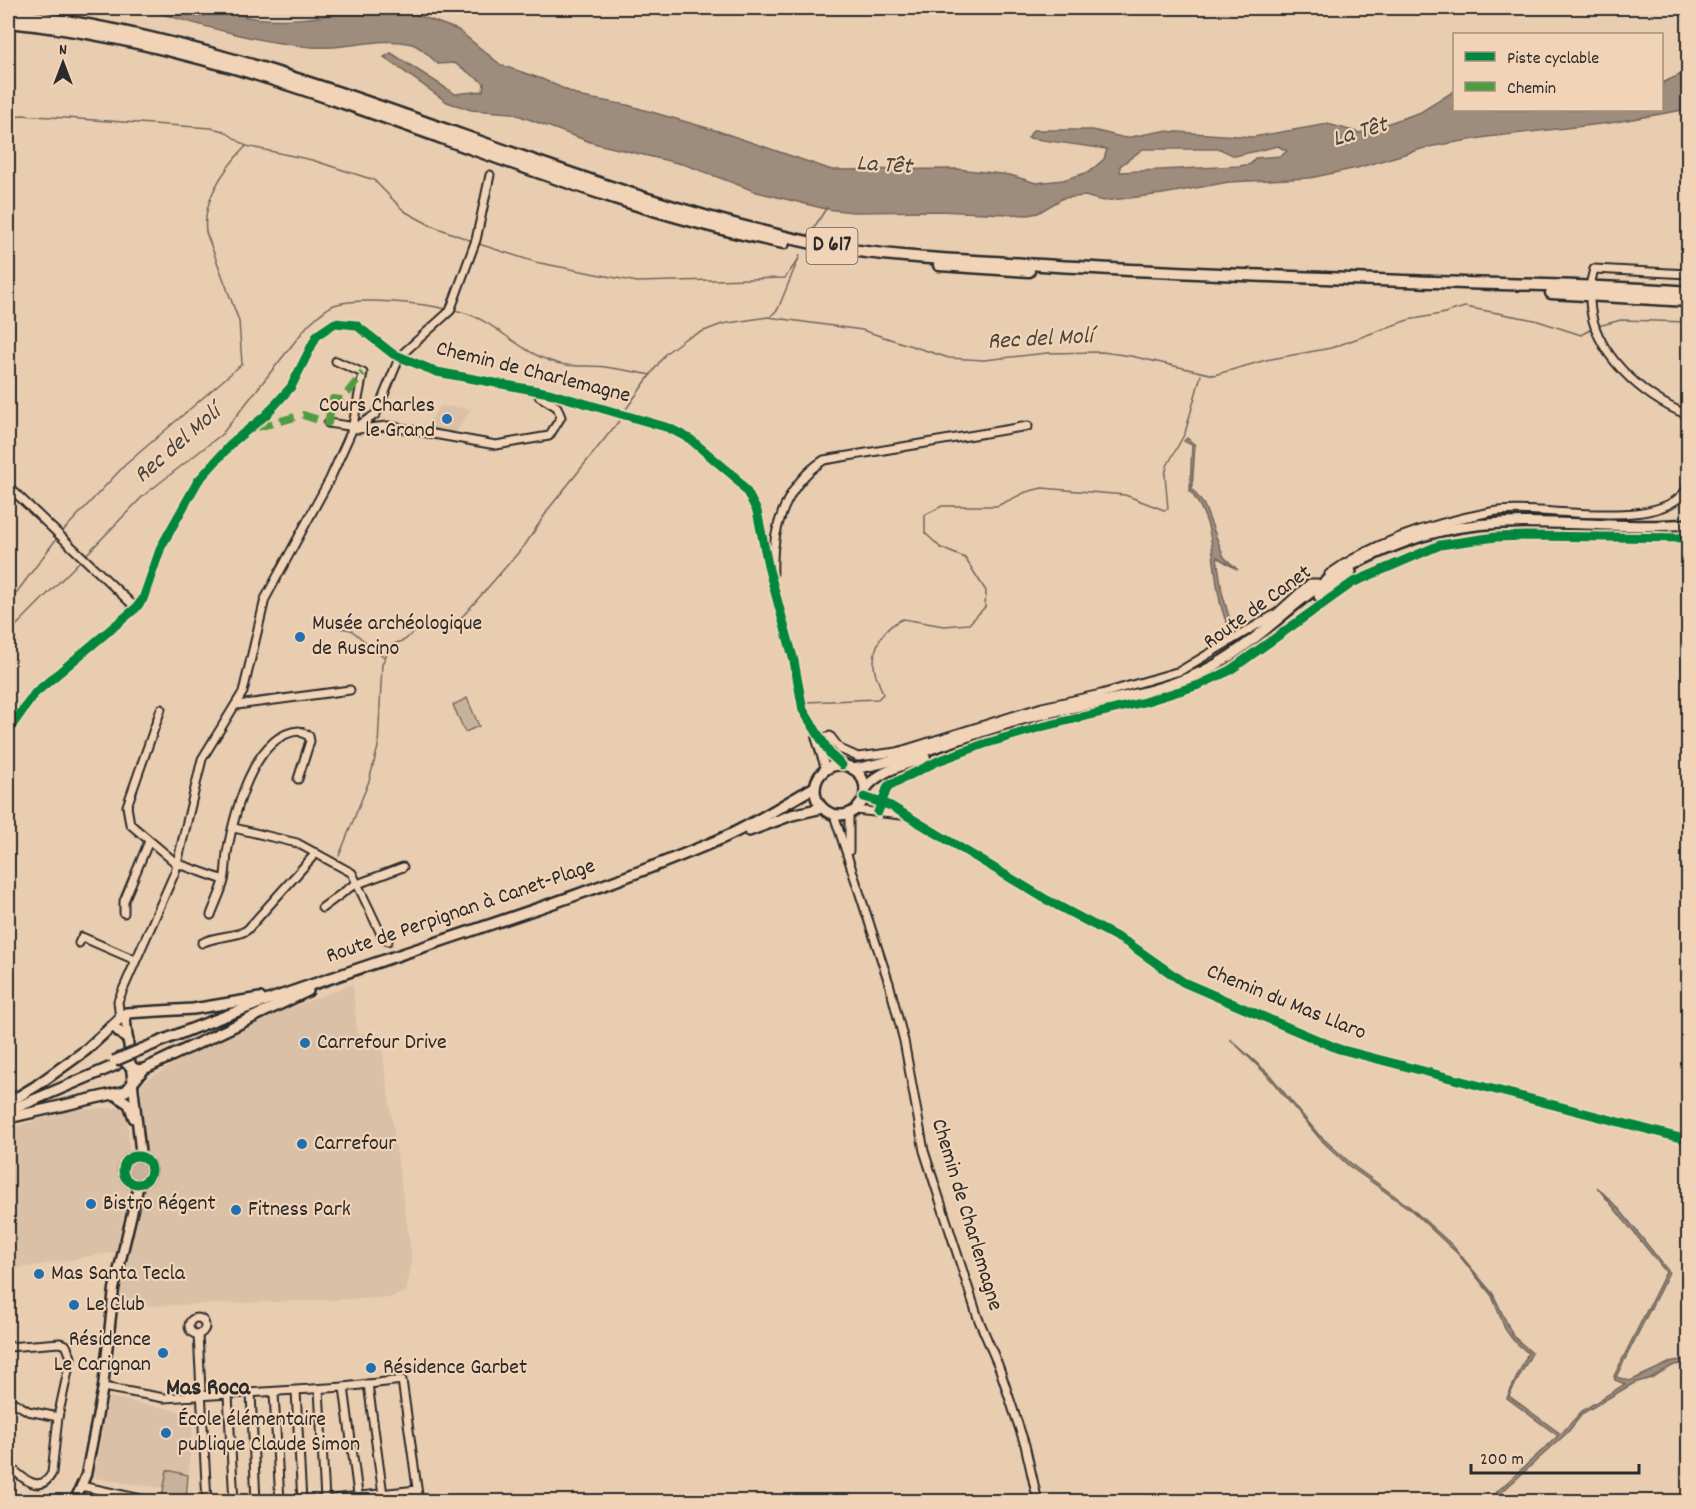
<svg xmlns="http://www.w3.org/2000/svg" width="1696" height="1509" font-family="Dekko,sans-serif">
  <rect width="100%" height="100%" fill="#e9cdb1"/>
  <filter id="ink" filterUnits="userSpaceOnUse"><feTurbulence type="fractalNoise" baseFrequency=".0167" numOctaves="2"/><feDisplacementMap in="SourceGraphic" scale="12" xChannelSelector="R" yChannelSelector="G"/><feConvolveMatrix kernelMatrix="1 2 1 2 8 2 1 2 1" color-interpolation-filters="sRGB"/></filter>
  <g filter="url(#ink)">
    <g fill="#d9c0a6">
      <path d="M442,406l29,3 -17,26 -25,-5 -2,-4 12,-19z"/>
      <path d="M353,984l4,50h23l32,227 -6,31 -18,6 -268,9 1,-25 20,-99 10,-12 -6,-13 -4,-75 92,-53z"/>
      <path d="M127,1107l2,42 -4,14 2,16 3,3 -14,70 -108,18v-141l62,-19z"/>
      <path d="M108,1397l86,17 -6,61 -21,-5 -4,18 -69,-10z"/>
    </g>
    <g fill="#c9b29c" stroke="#7a6e64" stroke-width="1.5">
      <path d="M467,698l12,28 -14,6 -12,-27z"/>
      <circle cx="137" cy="1170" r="14"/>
      <path d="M167,1470l21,5 -2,26 -24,-4z"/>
    </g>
    <g fill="#9e8d7c" stroke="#70665c" stroke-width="1.5" fill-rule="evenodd">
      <path d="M141,8c27,-1 54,-2 80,0 10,0 17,7 26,9 18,4 85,4 96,-9h56l59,22 43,35 41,14 40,18 45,8 91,26 114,39 126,-1 52,6 26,8 27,-3 26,-8 15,-13 3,-10 -79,-11 5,-8h60l32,8 38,-7 90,6 75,-13 32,9 61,-21 33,-21v19h208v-27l26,-12v38l-78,14 -123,14 -59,10 -71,21 -47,10 -81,4 -66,12 -60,7 -18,-5 -22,2 -25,15 -10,2 -90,-4 -85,1 -27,-3 -69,-17 -71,-27 -93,-22 -81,-30 -41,-3 -24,-8 -63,-45 7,-4 64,41 28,-3 1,-8 -30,-20 -16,1c-8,-7 -16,-17 -26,-20 -32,-8 -67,6 -100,3 -59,-5 -115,-23 -171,-39zM1278,146l9,5 -6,5 -26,2 -4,6 -12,2 -119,6v-6l23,-17h77l15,7z"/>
      <path d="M1187,438l8,7 -3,44 12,16 20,52 14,13 -21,-13 5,35 14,50 -2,2c-5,-16 -13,-32 -15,-48 -8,-40 -3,-72 -29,-105l2,-46 -8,-4z"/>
      <path d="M1230,1039l39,35 49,60 37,33 55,40 42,38 41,49 20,42 19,17 -23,43 52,38 21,-23 43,-27 -10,-4 -1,-4 52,-104 -69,-85 23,23 49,62 -53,105 14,4 43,-20 15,-2v4l-14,2 -23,13 -17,5 -51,30 -15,19 -76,69h-5l71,-65 -51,-38 21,-45 -15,-13 -8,-11 -13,-33 -34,-42 -47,-44 -62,-44 -29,-27 -53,-64z"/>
    </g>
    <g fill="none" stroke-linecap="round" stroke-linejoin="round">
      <g stroke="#70665c" stroke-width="1.5">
        <path d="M8,122l13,-7 190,13 13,3 22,15 66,14 62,20 30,31 26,14 42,16"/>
        <path d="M810,234l17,-27"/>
        <path d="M479,244l56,18 102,20 148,-4 13,-18"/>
        <path d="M453,310c38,6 60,38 97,51 19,7 36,4 55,6 15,2 31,5 46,8"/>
        <path d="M771,316l7,-7 22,-54"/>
        <path d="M1598,326l23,-6 67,2"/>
        <path d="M624,412l42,-59 20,-15 36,-14 46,-7 94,13 87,28 35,2 63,-7 55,-1 29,4 83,19 52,-15 65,-12 77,-28 33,-6 24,-7 70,13 46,15 12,-7"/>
        <path d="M62,532l63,-67 117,-101 -3,-43 -33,-89c-4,-32 19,-64 40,-86"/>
        <path d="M84,557l59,-61 79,-62 86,-109c8,-7 16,-16 26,-20 25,-8 87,-2 112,4"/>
        <path d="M8,604l49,-66"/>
        <path d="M323,625l28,5 33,27"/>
        <path d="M8,634l73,-74"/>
        <path d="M806,702l72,-3 5,-5c-3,-9 -9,-20 -9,-29 -1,-20 11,-39 29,-46l41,7 25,-2 16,-17 1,-16 -21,-33 -24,-10 -16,-15v-18l17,-9h55l29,-14 16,-4 83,7 39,15 4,-1 -3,-34 2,-9 18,-33 16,-58"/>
        <path d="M339,856l30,-75 9,-34 4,-83 9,-19 14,-5 8,-8 25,-5 24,-10 63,-72 25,-38 69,-86"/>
      </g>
      <g stroke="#2b2b2b" stroke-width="11">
        <g id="minor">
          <path d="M1591,281l3,-12 94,5"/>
          <path d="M1590,301c2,52 53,96 98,114"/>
          <path d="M328,423l21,3 3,4"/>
          <path d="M358,429l30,-3 108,19 53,-9 12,-19 -4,-10 -18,-11 -1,-5"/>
          <path d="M352,430l24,-16 24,-58 50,-45 26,-71 14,-65"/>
          <path d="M8,486l128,122"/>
          <path d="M773,573c-2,-43 13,-89 51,-113l204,-34"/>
          <path d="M1329,574c46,-33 105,-51 162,-62 48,-9 171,23 197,-25"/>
          <path d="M237,705l113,-15"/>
          <path d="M161,709l-34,97 3,18 46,39 48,17"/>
          <path d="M8,731l27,-38 101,-85 7,-9 18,-52 37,-66 36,-40 32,-26 25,-28 26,-52 18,-12 21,2 37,29 44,18 112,21 120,35 21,11 45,38 12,15 10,19 12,59 25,91 9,49 28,45 11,10"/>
          <path d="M816,738l10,32"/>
          <path d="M817,740l13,-4 10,13 18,8 39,-5 145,-45 59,-13 79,-23 97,-58 33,-30h7l3,4"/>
          <path d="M864,797l27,9 156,94 81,43 55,39 67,29 89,38 349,91"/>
          <path d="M856,810l45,5"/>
          <path d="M878,812l10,-26 50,-25 46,-17 57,-17 103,-25 55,-17 30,-14 123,-88 88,-38 56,-8 31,-1 161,2"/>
          <path d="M849,814v37"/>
          <path d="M834,815l55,168 15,58 20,110 54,167 21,49 26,78 13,57"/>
          <path d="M234,828l63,15 55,30 30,63 6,5"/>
          <path d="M322,908l30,-22 51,-19"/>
          <path d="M124,913v-12l25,-60"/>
          <path d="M211,915c4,-11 10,-23 13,-34 2,-9 2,-19 3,-28 7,-38 26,-119 72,-122l10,5 1,5 -12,38"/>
          <path d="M79,943l3,-6 53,23"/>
          <path d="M202,943c15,-8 32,-5 45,-13l69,-77"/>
          <path d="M120,1020l-2,-19 57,-129 27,-113 41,-67 22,-93 65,-120 22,-49 11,-57 -27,-12"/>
          <circle cx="197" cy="1326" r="8"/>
          <path d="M198,1334l9,168"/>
          <path d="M8,1347l52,-4 6,2 5,12 -13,60 -6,56c-12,23 -31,4 -44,-8"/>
          <path d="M368,1384l16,118"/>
          <path d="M103,1387l61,11 180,-11 58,-7 17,122"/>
          <path d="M344,1387l15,115"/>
          <path d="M319,1389l6,111"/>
          <path d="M296,1391l6,111"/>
          <path d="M251,1393l5,109"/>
          <path d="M274,1393l6,109"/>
          <path d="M228,1395l6,107"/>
          <path d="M15,1403l13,8 30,6"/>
          <path d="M81,1486l74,16"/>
          <path d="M304,1502l113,-12"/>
        </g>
      </g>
      <g stroke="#2b2b2b" stroke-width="13">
        <g id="tertiary">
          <path d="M125,1014l16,143"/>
          <circle cx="137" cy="1170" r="14"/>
          <path d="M74,1502l12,-27 17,-88 11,-98 25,-105"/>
        </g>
      </g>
      <g stroke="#2b2b2b" stroke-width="14">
        <g id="secondary">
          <path d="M1319,596l32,-24"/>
          <circle cx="840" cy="790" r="25"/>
          <path d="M853,769c61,-10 116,-36 174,-51 61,-17 132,-21 188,-53 44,-25 78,-63 120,-90 27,-17 57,-29 87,-39 86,-27 178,-4 266,-12"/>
          <path d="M865,790c11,-19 41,-25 60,-33"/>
          <path d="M749,831l43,-16 30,-7"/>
          <path d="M114,1027l14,13"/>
          <path d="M140,1050c188,-80 387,-129 576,-209 34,-14 66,-36 99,-54"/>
          <path d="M126,1063l11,7 7,-1 164,-78"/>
          <path d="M114,1094l15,10 5,14"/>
          <path d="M8,1103l28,-17 50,-36 40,-37 67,-4 67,-11"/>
          <path d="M8,1111l108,-46"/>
          <path d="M8,1118l118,-27 18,-22"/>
        </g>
      </g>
      <g stroke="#2b2b2b" stroke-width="15">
        <g id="trunk">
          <path d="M8,13c285,32 540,177 819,233 71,13 144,14 215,19 141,9 282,13 422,18 75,2 150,3 224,9"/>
          <path d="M8,22c271,26 512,168 776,221"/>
          <path d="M939,265l90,6"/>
          <path d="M1551,293l137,8"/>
        </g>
      </g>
      <use href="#minor" stroke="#f1d4b7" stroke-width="7"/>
      <use href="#tertiary" stroke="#f1d4b7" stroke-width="8"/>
      <use href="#secondary" stroke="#f1d4b7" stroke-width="9"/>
      <use href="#trunk" stroke="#f1d4b7" stroke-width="10"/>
      <g stroke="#2b2b2b" stroke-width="14" stroke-linecap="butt">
        <path id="secondary-bridge" d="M114,1061l26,-11"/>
      </g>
      <use href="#secondary-bridge" stroke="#f1d4b7" stroke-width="9"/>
      <path stroke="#4f9d41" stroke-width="8" stroke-dasharray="15 8" stroke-linecap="butt" d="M258,427l45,-12 25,8 5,-24 9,1 21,-27"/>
      <g stroke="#f1d4b7" stroke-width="13">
        <g id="cycleway">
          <path d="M8,731l27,-38 101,-85 7,-9 18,-52 37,-66 36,-40 32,-26 25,-28 26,-52 18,-12 21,2 37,29 44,18 112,21 120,35 21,11 45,38 12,15 10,19 12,59 25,91 9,49 28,45 11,10"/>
          <path d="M864,797l27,9 156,94 81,43 55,39 67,29 89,38 349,91"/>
          <path d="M878,812l10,-26 50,-25 46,-17 57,-17 103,-25 55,-17 30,-14 123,-88 88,-38 56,-8 31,-1 161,2"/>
          <circle cx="137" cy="1170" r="14"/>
        </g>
      </g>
      <use href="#cycleway" stroke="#00873e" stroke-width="9"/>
    </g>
  </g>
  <g fill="#1f6fb2" stroke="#f1d4b7" stroke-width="2">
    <circle cx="447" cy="419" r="6"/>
    <circle cx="300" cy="637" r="6"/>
    <circle cx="305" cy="1043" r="6"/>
    <circle cx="302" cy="1144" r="6"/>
    <circle cx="91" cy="1204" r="6"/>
    <circle cx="236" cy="1210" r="6"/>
    <circle cx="39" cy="1274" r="6"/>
    <circle cx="74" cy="1305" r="6"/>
    <circle cx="163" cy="1353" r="6"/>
    <circle cx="371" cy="1368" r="6"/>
    <circle cx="166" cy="1433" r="6"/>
  </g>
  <g text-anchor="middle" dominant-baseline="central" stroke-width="4.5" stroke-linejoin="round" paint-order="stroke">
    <rect fill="#f1d4b7" stroke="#665e55" stroke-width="1.5" x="806.5" y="228" width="51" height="36" rx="4.5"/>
    <g font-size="21" font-weight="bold" fill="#2b2b2b">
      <text x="832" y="246">D 617</text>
    </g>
    <g font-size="22" fill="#2b2b2b" stroke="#f1d4b7">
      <text transform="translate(533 373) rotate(14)">Chemin de Charlemagne</text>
      <text transform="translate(1258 608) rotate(-36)">Route de Canet</text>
      <text transform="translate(461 912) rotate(-19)">Route de Perpignan à Canet-Plage</text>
      <text transform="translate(1286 1003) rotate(22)">Chemin du Mas Llaro</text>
      <text transform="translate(966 1215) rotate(73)">Chemin de Charlemagne</text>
    </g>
    <g font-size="22" fill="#2b2b2b" stroke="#f1d4b7" text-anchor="start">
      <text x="435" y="406" text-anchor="end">Cours Charles<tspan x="435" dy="25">le Grand</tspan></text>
      <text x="312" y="624">Musée archéologique<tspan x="312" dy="25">de Ruscino</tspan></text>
      <text x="317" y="1043">Carrefour Drive</text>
      <text x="314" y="1144">Carrefour</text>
      <text x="103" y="1204">Bistro Régent</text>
      <text x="248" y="1210">Fitness Park</text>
      <text x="51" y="1274">Mas Santa Tecla</text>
      <text x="86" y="1305">Le Club</text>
      <text x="151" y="1340" text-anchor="end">Résidence<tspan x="151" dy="25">Le Carignan</tspan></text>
      <text x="383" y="1368">Résidence Garbet</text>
      <text x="178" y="1420">École élémentaire<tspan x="178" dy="25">publique Claude Simon</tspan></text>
    </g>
    <g font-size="24" font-style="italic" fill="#48443f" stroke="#f1d4b7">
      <text transform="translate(1360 133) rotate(-16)">La Têt</text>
      <text transform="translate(884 166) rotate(4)">La Têt</text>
      <text transform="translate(1040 340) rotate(-3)">Rec del Molí</text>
      <text transform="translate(178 445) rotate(-41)">Rec del Molí</text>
    </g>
    <g font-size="24" font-weight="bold" fill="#2b2b2b" stroke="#f1d4b7">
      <text x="208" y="1389">Mas Roca</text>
    </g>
  </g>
  <rect width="1696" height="1509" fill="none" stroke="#f1d4b7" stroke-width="30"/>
  <rect x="15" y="15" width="1666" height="1479" fill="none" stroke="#2b2b2b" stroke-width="2" filter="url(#ink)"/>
  <rect x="1453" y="33" width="210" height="78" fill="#f1d4b7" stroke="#a2907f" stroke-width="1.5"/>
  <rect x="1465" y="52" width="30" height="9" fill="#00873e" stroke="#a2907f" stroke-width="1.5"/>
  <text x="1507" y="63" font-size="18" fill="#2b2b2b">Piste cyclable</text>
  <rect x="1465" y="82" width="30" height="9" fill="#4f9d41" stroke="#a2907f" stroke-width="1.5"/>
  <text x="1507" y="93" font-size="18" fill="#2b2b2b">Chemin</text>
  <g transform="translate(63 63)" stroke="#f1d4b7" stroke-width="4.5" paint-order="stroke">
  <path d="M0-4.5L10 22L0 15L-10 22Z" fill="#2b2b2b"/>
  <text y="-9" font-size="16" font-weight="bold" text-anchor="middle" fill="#2b2b2b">N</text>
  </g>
  <path d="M1471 1464v9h168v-9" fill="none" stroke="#2b2b2b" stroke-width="3"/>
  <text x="1480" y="1464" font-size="18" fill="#2b2b2b" stroke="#f1d4b7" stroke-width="4.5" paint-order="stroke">200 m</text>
</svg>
